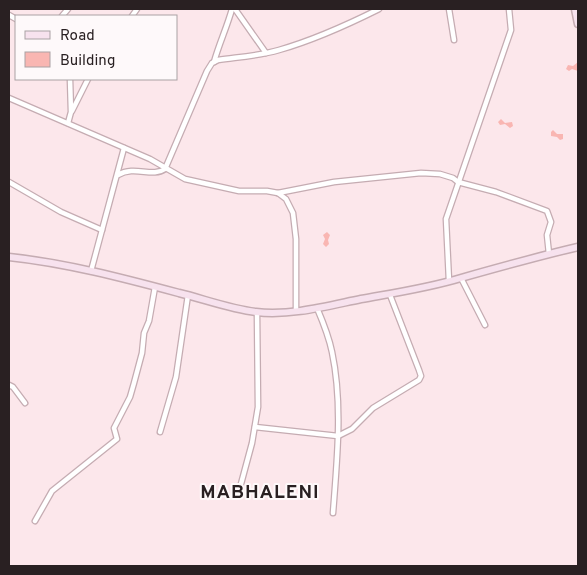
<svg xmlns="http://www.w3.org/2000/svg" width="587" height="575" font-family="Overpass,sans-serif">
  <rect width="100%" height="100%" fill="#fce7eb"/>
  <g fill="#f9b6b2">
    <path d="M578,62v9l-6,-2 -3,2 -3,-2 2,-4 5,1z"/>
    <path d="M501,119l4,4 7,-1 1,4 -3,2 -5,-4 -5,1 -2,-3z"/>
    <path d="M553,130l4,4h6v5l-3,1 -3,-3 -6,-1v-4z"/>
    <path d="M327,232l3,3 -2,5 1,4 -3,3 -3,-3 2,-5 -2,-4z"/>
  </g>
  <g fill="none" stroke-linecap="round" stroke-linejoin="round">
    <g stroke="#c5acb2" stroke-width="7">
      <g id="street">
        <path d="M235,9l31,44"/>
        <path d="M449,9l5,31"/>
        <path d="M9,15l7,4"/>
        <path d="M62,16l6,-7"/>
        <path d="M132,16l5,-7"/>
        <path d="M214,62c5,-18 13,-35 18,-53"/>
        <path d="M9,98l141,61 35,20 54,12h28l11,2 8,6 7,14 3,26v72"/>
        <path d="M72,111l16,-32"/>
        <path d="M68,123l3,-11 -1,-33"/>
        <path d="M118,175c17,-10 34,3 47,-6l42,-98 5,-8 6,-3c21,-3 41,-4 61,-10 35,-10 68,-25 100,-41"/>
        <path d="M9,182l52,30 41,18"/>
        <path d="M278,193l56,-11 87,-9 19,1 13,4 5,4 38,10 51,19 4,11 -4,13 2,19"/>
        <path d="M91,271l33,-123"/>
        <path d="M461,278l24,47"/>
        <path d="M449,281l-3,-62 65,-189 -2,-21"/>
        <path d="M317,308c6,14 12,29 15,44 11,52 5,108 1,161"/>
        <path d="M9,385l4,2 12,16"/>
        <path d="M255,427l83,9 14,-7 21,-21 46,-28 2,-4 -2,-6 -29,-75"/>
        <path d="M160,432l16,-55 12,-82"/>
        <path d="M238,495l14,-52 6,-36 -1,-95"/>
        <path d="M35,521l17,-30 65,-52 -3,-11 16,-31 4,-14 8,-30 2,-20 5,-12 6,-34"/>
      </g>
    </g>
    <g stroke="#c5acb2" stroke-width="9">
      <g id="secondary">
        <path d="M575,9l3,15"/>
        <path d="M9,257c57,6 114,21 170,36 25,6 51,16 77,19 35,4 71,-6 105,-13 33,-6 67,-11 100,-21 39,-11 78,-22 117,-31"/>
      </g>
    </g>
    <use href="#street" stroke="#fff" stroke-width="4.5"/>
    <use href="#secondary" stroke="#f7e2ee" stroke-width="6"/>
  </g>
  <g text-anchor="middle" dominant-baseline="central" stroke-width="4" stroke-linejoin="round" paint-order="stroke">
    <g font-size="19" font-weight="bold" letter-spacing="1" fill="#292022" stroke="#fef9fa">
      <text x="260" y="493">MABHALENI</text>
    </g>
  </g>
  <rect width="587" height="575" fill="none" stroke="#292022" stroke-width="20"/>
  <rect x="15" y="15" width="162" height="65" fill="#fef9fa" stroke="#a9a2a4"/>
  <rect x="25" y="31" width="25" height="8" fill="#f7e2ee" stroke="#a9a2a4"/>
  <text x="60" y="40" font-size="15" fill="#292022">Road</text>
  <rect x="25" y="52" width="25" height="15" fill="#f9b6b2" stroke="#a9a2a4"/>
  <text x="60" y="65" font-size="15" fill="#292022">Building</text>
</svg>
